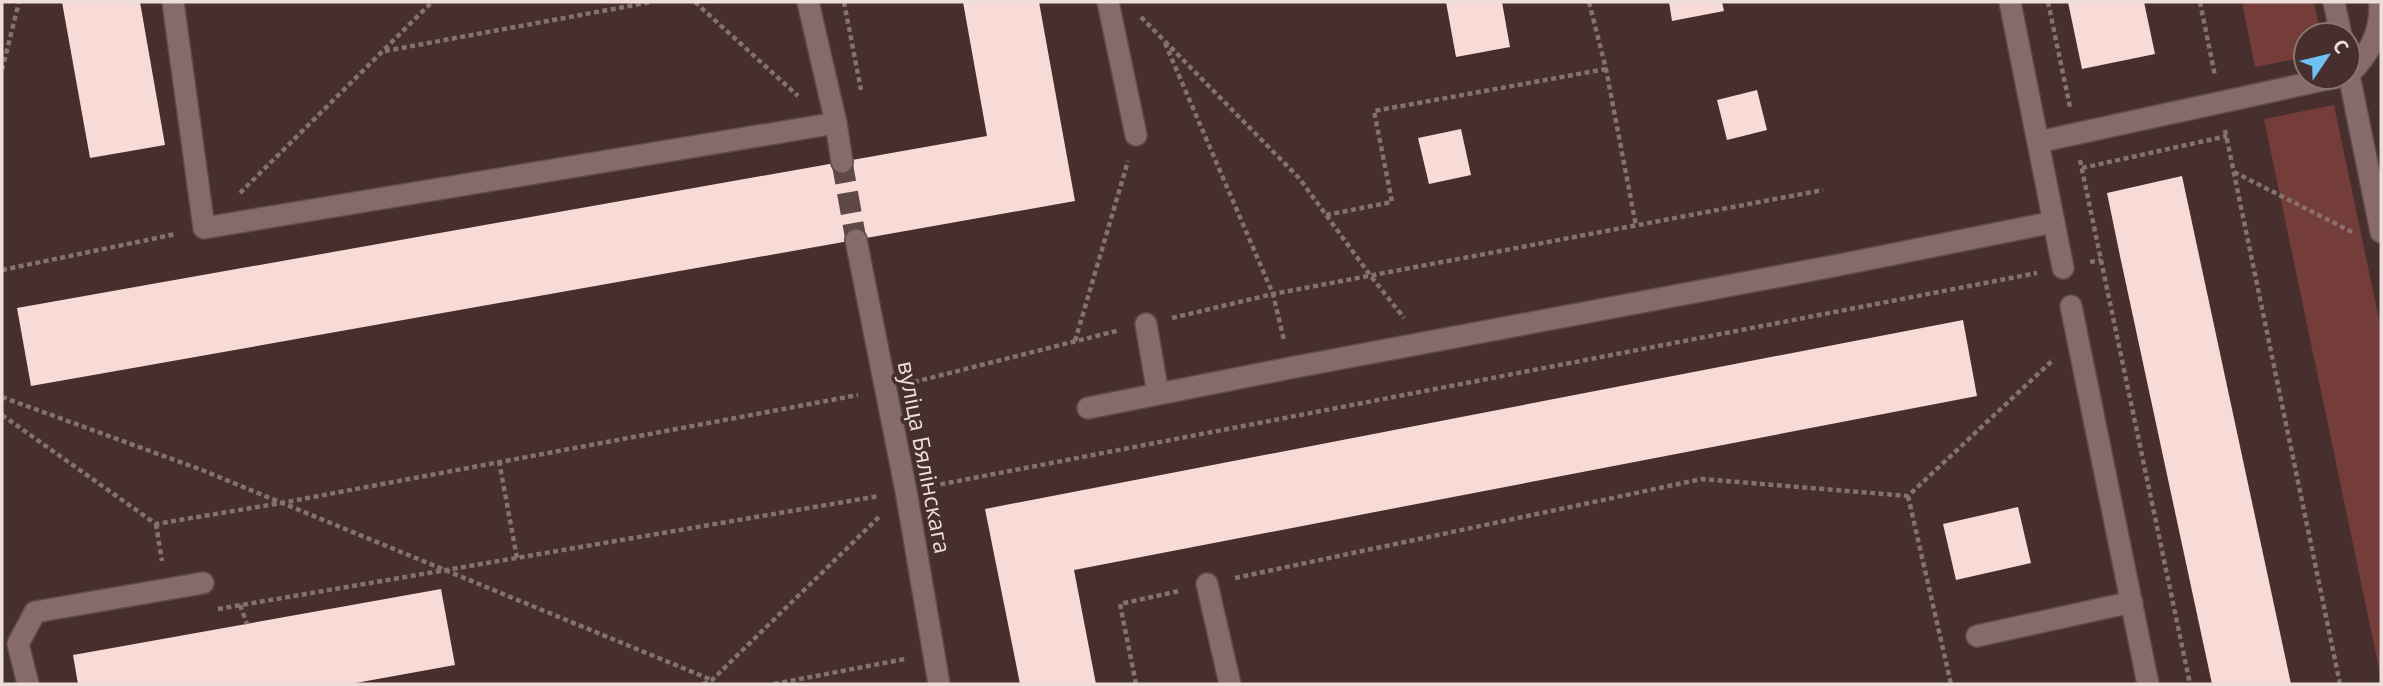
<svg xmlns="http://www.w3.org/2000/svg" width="2383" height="686" font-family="'Open Sans',sans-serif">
  <rect width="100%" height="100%" fill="#462f2c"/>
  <g fill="#743d39">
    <path d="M2242,2h72l7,33h-15v22l-51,10z"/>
    <path d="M2334,105l47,224v349l-117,-559z"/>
  </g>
  <g fill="#f8dad6">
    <path d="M62,2h78l25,143 -75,13z"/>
    <path d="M963,2h76l36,199 -1044,185 -14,-78 970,-172z"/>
    <path d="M1446,2h56l8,45 -54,10z"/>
    <path d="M1669,2h53l2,9 -52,10z"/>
    <path d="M2068,2h76l11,52 -73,15z"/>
    <path d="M1757,90l10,40 -40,10 -10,-40z"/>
    <path d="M1461,129l10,46 -42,9 -11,-46z"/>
    <path d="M2182,176l109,508h-79l-92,-428 -13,-63z"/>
    <path d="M1963,320l14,76 -903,174 22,114h-76l-35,-175z"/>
    <path d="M2018,507l13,56 -75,17 -13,-56z"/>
    <path d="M441,589l14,76 -105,19h-272l-5,-29z"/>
  </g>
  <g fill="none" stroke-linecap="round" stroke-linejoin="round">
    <path stroke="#5f4946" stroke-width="21" stroke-dasharray="21 10" stroke-linecap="butt" d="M842,162l14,78"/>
    <g stroke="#5e4b49" stroke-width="24">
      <g id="minor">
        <path d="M173,2l31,226 632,-105"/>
        <path d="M808,2l28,121 6,39"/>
        <path d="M1108,2l28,133"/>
        <path d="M2010,2l53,266"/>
        <path d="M2334,2l7,33"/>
        <path d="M2348,70l33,162"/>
        <path d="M2348,75c22,-21 33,-43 32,-73"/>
        <path d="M2038,142l299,-65"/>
        <path d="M856,240l50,251 33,193"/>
        <path d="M2071,306l77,378"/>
        <path d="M1146,324l12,70"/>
        <path d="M1088,408l202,-40 549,-103 215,-43"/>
        <path d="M1207,584l23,100"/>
        <path d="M1977,636l155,-34"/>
        <path d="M28,684l-10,-40 17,-32 168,-29"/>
      </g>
    </g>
    <g stroke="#85716e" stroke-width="4.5" stroke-dasharray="5 3.5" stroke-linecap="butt">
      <path d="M695,2l103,94"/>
      <path d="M844,2l17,88"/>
      <path d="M1589,2l17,67 30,157"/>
      <path d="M2048,2l22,105"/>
      <path d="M2200,2l15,74"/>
      <path d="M1141,17l158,161 71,97 34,43"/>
      <path d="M1165,43l108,251 11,46"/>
      <path d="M385,51l266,-49"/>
      <path d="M2,70l17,-68"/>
      <path d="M2225,130l115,554"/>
      <path d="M2080,160l110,524"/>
      <path d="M2082,168l145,-32"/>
      <path d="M2234,172l118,60"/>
      <path d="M240,193l192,-191"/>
      <path d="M1326,215l66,-13 -18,-91 232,-42"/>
      <path d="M2090,262l11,-2"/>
      <path d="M2,270l174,-36"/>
      <path d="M1172,318l101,-24 550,-104"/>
      <path d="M1075,341l53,-180"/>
      <path d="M914,382l206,-52"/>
      <path d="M2,397l200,73 510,210"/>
      <path d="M2,415l154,109 125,-21 577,-108"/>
      <path d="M499,461l18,97"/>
      <path d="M932,486l1105,-213"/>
      <path d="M1908,496l43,188"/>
      <path d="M156,524l6,37"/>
      <path d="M1235,578l467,-99 206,17 146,-137"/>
      <path d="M240,605l7,19"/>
      <path d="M218,609l661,-113"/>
      <path d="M703,684l9,-4 168,-164"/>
      <path d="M774,684l131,-25"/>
      <path d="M1136,684l-16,-80 59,-13"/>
    </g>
    <use href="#minor" stroke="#866b68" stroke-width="21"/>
  </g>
  <g text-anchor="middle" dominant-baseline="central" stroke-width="7" stroke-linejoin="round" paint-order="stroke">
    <g font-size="23" fill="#eddedc" stroke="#462f2c">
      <text transform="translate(925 457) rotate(79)">вуліца Бялінскага</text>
    </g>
  </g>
  <rect width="2383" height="686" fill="none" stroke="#eddedc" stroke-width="7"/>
  <g transform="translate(2327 56) rotate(55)"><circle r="33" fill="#462f2c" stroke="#897572" stroke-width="2"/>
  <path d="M0-5L12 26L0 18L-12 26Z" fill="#6ec2f3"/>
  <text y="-10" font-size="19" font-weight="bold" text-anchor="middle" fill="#eddedc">С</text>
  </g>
</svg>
